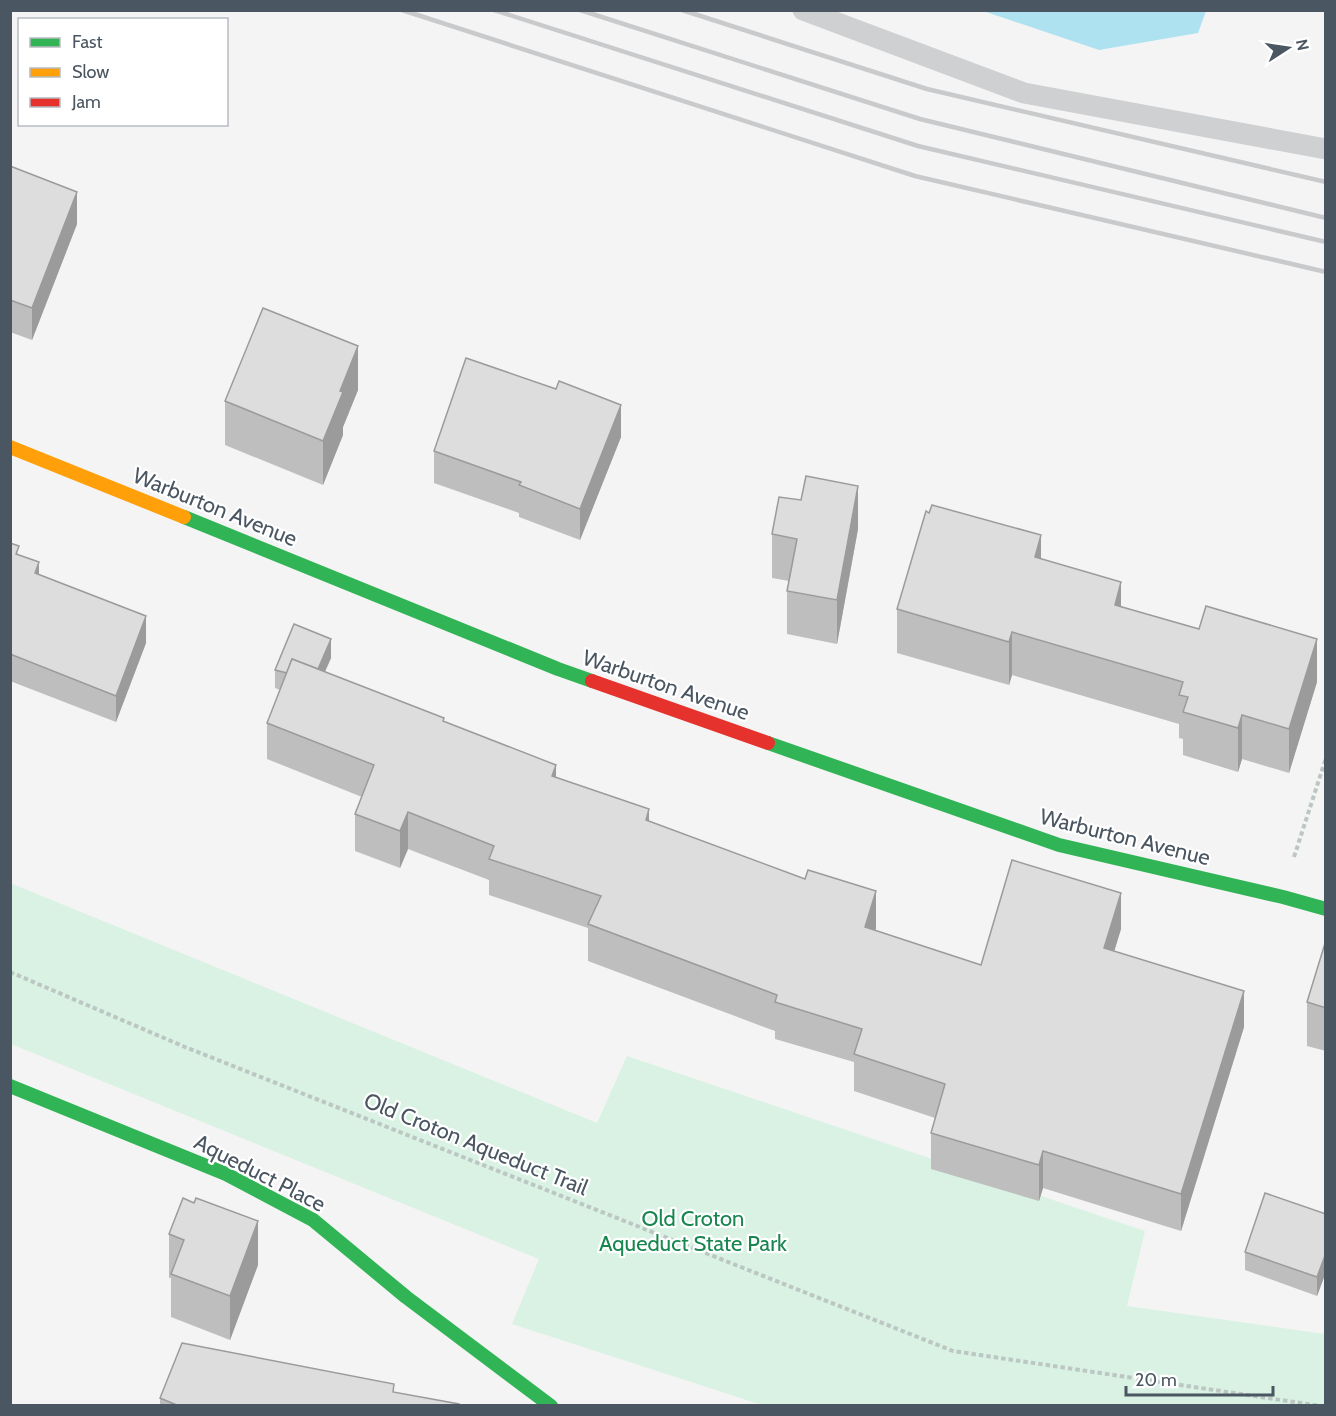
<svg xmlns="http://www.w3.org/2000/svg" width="1336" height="1416" font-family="Cabin,sans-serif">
  <rect width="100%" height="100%" fill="#f4f4f4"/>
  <path fill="#d9f2e3" d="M10,883l587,240 30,-67 518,175 -18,75 198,28v71h-563l-250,-81 27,-65 -528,-215z"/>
  <path fill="#aee2f0" d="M983,11h223l-8,22 -99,17z"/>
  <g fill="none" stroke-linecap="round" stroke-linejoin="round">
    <g stroke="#bcc7c4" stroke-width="4" stroke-dasharray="4.5 3" stroke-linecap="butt">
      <path d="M1294,857l32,-99"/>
      <path d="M10,972l175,75 768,304 368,55"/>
    </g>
    <path stroke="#ced0d2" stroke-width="21" d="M803,10l221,83 302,56"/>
    <g stroke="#30b455" stroke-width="14">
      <path d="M184,517l374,152 34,12"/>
      <path d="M768,743l291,102 224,52 43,12"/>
      <path d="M10,1086l216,88 87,46 93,77 145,109"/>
    </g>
    <path stroke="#ff9f0a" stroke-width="14" d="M10,447l174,70"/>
    <path stroke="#e5322d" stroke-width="14" d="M592,681l176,62"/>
    <g stroke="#c9cacc" stroke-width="4.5">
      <path d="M402,10l513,166 411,96"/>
      <path d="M494,10l424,136 408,96"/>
      <path d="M580,10l340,109 406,99"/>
      <path d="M682,10l245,79 399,93"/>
    </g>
  </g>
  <g fill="#bebebf">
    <path d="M10,166l67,58 -45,116 -22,-8z"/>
    <path d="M358,390l-15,37v8l-20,50 -98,-40v-44z"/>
    <path d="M621,437l-41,103 -61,-23v-4l-85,-30v-32z"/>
    <path d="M858,529l-21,115 -50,-10v-43l2,-10 -17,-3v-44z"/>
    <path d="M10,543l9,12 20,20 107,68 -30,79 -106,-41z"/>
    <path d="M1041,558l80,48 196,76 -28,91 -47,-14 -4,13 -55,-17v-16l-4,-1v-14l-167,-49 -3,10 -112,-32v-44z"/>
    <path d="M331,658l-6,14 119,50 112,55 93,45 227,106 -1,2 106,35 140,-36 -7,22 130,76 -63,204 -138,-43 -4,13 -108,-32v-36l4,-15 -81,-27v-29l-79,-23v-8l-187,-70v-33l-99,-33v-15l-81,-31 -8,19 -45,-17v-37l7,-17 -95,-38v-36l13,-33 -5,-2v-18z"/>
    <path d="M1326,940v111l-19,-5v-44z"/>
    <path d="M1326,1214v58l-9,24 -72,-26v-18z"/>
    <path d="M169,1234l89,31 -28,75 -59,-23v-39h-2z"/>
    <path d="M394,1392l65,14h-299v-8z"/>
  </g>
  <g fill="#9b9b9b">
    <path d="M77,192v32l-45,116v-32z"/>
    <path d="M358,346v44l-15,37v8l-20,50v-44l17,-50z"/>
    <path d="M621,405v32l-41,103v-31z"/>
    <path d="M858,486v43l-21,115v-44z"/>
    <path d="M1041,535v43l-6,-21z"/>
    <path d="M39,562v27l-4,-16z"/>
    <path d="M1121,582v44l-6,-21z"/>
    <path d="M146,616v27l-30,79v-26z"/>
    <path d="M1012,632v43l-3,10v-43z"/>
    <path d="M331,639v19l-19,42v-19z"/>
    <path d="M1317,639v43l-28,91v-44z"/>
    <path d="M1242,715v44l-4,13v-44z"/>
    <path d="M556,765v36l-4,-25z"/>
    <path d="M649,809v36l-3,-25z"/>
    <path d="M408,812v37l-8,19v-37z"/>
    <path d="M876,891v37l-11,35v-36z"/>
    <path d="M1121,893v36l-17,56v-37z"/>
    <path d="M1244,991v36l-63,204v-37z"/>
    <path d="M1043,1151v37l-4,13v-36z"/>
    <path d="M258,1221v44l-28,75v-44z"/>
    <path d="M1326,1253v19l-9,24v-19z"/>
  </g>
  <g fill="#ddddde" stroke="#9b9b9b" stroke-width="1.5">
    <path d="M10,166l67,26 -45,116 -22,-8z"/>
    <path d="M263,308l95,38 -18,45 3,1 -20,49 -98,-40z"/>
    <path d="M466,358l90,31 3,-8 62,24 -41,104 -61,-24 2,-3 -87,-31z"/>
    <path d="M806,476l52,10 -21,114 -50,-9 10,-52 -25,-5 7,-37 22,3z"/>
    <path d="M932,505l109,30 -6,22 86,25 -6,23 84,24 7,-23 111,33 -28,90 -47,-14 -4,13 -55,-16 5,-15 -9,-2 4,-13 -171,-50 -3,10 -112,-33 29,-98 3,2z"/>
    <path d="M10,543l9,3 -3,8 23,8 -4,11 111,43 -30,80 -106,-42z"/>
    <path d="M294,624l37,15 -13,30 -26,-10 -5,14 -12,-3z"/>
    <path d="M292,659l152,59 -1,3 113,44 -4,11 97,33 -3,11 159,59 3,-9 68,21 -11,36 116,38 31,-105 109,33 -17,55 140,43 -63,203 -138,-43 -4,14 -108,-32 14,-49 -91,-30 8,-25 -87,-27 2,-7 -189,-71 13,-28 -112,-37 5,-13 -86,-34 -8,19 -45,-17 19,-49 -107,-42z"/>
    <path d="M1326,940v68l-19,-6z"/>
    <path d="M1265,1193l61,21v39l-9,24 -72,-25z"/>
    <path d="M183,1198l11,5 2,-5 62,23 -28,75 -59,-22 13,-34 -15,-6z"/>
    <path d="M182,1343l212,41 -1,8 66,12v2h-280l-19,-8z"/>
  </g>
  <g text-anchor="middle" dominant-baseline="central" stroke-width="4.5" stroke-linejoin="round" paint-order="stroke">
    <g font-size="22" fill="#4a5661" stroke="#fff">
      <text transform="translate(215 507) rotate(22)">Warburton Avenue</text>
      <text transform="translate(666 685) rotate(19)">Warburton Avenue</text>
      <text transform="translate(1125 837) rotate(14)">Warburton Avenue</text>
      <text transform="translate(476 1144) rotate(22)">Old Croton Aqueduct Trail</text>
      <text transform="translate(260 1173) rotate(27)">Aqueduct Place</text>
    </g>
    <g font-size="22" fill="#17864f" stroke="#fff">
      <text x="693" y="1218">Old Croton<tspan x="693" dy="25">Aqueduct State Park</tspan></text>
    </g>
  </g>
  <rect width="1336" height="1416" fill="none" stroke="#4a5661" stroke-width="24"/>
  <rect x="18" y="18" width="210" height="108" fill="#ffffff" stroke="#b7bbc0" stroke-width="1.5"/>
  <rect x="30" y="38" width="30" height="9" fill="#30b455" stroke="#b7bbc0" stroke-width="1.5"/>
  <text x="72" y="48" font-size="18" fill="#4a5661">Fast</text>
  <rect x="30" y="68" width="30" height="9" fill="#ff9f0a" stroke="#b7bbc0" stroke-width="1.5"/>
  <text x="72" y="78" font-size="18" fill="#4a5661">Slow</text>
  <rect x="30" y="98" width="30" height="9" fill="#e5322d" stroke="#b7bbc0" stroke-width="1.5"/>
  <text x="72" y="108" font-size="18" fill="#4a5661">Jam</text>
  <g transform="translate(1288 48) rotate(78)" stroke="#ffffff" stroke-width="4.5" paint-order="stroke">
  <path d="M0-4.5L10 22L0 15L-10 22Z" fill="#4a5661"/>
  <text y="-9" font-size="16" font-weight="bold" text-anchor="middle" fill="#4a5661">N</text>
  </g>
  <path d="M1126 1386v9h147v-9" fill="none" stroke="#4a5661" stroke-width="3"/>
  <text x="1135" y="1386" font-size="18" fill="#4a5661" stroke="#ffffff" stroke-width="4.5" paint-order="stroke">20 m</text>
</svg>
